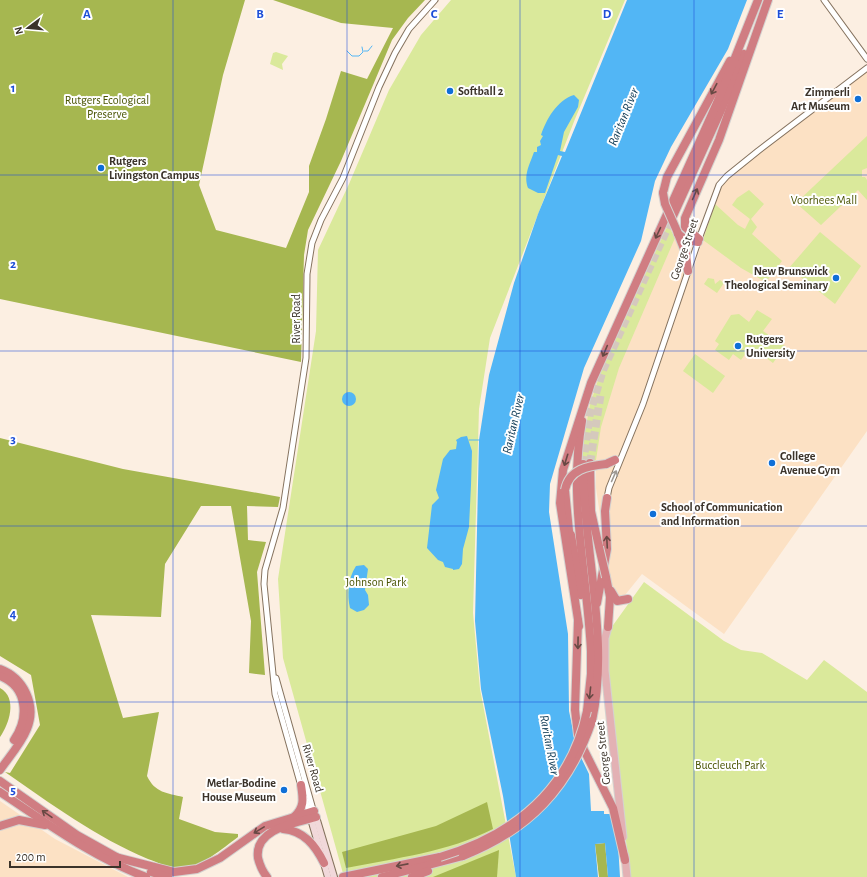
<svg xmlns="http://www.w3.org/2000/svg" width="867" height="877" font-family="'Alegreya Sans',sans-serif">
  <rect width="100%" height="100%" fill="#fcefe2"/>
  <g fill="#fce1c4">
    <path d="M867,71v360l-143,203 -82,-60 -21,26 -10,-11 -15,-101v-26l-19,3 4,-38 17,-58 69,-154 18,46 9,6 22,-69 9,-17 13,-13z"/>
    <path d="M0,801l55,38 73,38h-128z"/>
  </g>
  <g fill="#dae99b">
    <path d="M451,0h174l-50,119 -85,219 -11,71 -6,204 7,76 36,188h-172l-61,-219 -5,-79 38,-248 2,-81 31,-66 40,-94 32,-55z"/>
    <path d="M276,52l12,4 -6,8 1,6 -13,-6 3,-11z"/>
    <path d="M867,136v32l-5,2v7h3l2,3v20l-9,-10 -37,35 -25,-22z"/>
    <path d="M749,190l15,14 -13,15 6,8 -5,7 30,27 -16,21 -25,-14 -38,-28 12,-36 23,21 7,4 5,-10 -18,-14 5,-7z"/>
    <path d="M668,225l7,13 -56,130 -18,59 -5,33 -17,2 11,-57 12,-37z"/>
    <path d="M820,232l41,34 -26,38 -46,-36z"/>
    <path d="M708,278l6,1 1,5 5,-4 4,3 -7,10 -13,-9z"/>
    <path d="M757,310l15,9 -9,12 22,15 -12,17 -16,-12 -11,2 -5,7 -8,-6 -4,6 -14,-10 4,-6 -4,-3 16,-26 8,-1 10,8z"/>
    <path d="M695,354l30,22 -12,17 -30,-22z"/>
    <path d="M644,582l80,59 17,9 21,3 45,27 17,-20 43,32v185h-237l-23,-208 1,-33 3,-8z"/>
  </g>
  <g fill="#a6b750">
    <path d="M0,0h245l-22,75 -24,110 17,45 70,18 23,-56v-26l17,-47 15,-48 26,8 26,-51 -52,-5 -68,-23h152l-17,18 -16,22 -51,121 -33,69 -4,25 -3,107 -301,-63z"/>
    <path d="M0,438l123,31 157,28 -2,10 -31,-1 1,34 18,2 -9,30 8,103 -16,-2 2,-52 -20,-115h-30l-36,58 -4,53 -70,-2 32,103 36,-6 -12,64c8,17 20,17 36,21l-4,22 36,13 23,2v3c-15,11 -39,32 -58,32 -10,0 -23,-7 -32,-10 -52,-22 -97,-55 -143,-87l5,1 30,-48 -9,-50 -31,-19z"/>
    <path d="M0,688c18,10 9,36 0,49z"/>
    <path d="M487,802l6,27c-45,23 -97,29 -147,39l-4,-16 94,-26z"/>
    <path d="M605,843l3,34h-9l-4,-33z"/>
    <path d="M499,850l-2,27h-64z"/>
  </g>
  <g fill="#52b6f5">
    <path d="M627,0h120l-19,49 -57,98 -16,34 -14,60 -57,127 -34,116 -1,28 19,122 1,77 8,38 12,25 2,37h13v3h7l7,30 2,33h-12l-3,-34 -10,1 3,33h-82l-13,-81 -22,-107 -6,-68 4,-181 10,-65 25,-92 24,-69 24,-58 -4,-1 -13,38h-7l-10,-5c-5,-13 2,-24 6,-36h3v-5l4,-2 -1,-4 3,-5 -2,-1c5,-15 16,-35 33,-40l5,5 -1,7 -14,25 -4,19 5,1z"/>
    <circle cx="349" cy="399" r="7"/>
    <path d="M467,436l5,15 -1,34 -2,42 -6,22 -1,15 -3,5 -6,1v-1l-8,-2 -2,-5 -5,-2 -11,-12 5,-43 7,-7 -3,-8 7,-31 7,-9 6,-1 1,-7 -1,-2 5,-3z"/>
    <path d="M364,565l4,4 -3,21 3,5 1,10 -5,5 -7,2 -7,-4c-3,-13 -2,-30 6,-42z"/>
  </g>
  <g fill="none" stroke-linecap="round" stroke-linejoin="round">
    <g stroke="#52b6f5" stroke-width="1">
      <path d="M347,51l5,5h7l4,-4 -1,-5"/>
      <path d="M364,51h4l4,-5"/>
      <path d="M469,440h10"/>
    </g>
    <g stroke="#d5c9bd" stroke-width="8" stroke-dasharray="8 4" stroke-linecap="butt">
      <path d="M590,463l11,-71"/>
      <path d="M583,464l7,-51 13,-43 70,-154"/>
    </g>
    <g stroke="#85725e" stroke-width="7">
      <g id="tertiary">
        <path d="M824,0l43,59"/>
        <path d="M607,498l2,-10 34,-84 56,-165 20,-54 8,-9 31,-25 109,-83"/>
        <path d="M276,678l38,135"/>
        <path d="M301,786l-26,-92 -11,-110 1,-14 18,-62 23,-150 1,-84 5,-31 9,-23 22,-42 36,-91 16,-34 14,-24 26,-29"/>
        <path d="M305,798l5,17"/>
      </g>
    </g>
    <g stroke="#85725e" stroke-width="8">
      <g id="secondary">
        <path d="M316,817l18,60"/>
        <path d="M311,819l17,58"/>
      </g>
    </g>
    <g stroke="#d4d2d0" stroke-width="9">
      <g id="primary">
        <path d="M608,627l-3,11v33l18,166"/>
        <path d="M625,856l2,21"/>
      </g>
    </g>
    <g stroke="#d4d2d0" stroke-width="10">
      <g id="motorway">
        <path d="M663,193l4,-16 63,-116"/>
        <path d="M673,216l49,-108 22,-54"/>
        <path d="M677,231l9,23 2,17"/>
        <path d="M678,234l8,6 12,2"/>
        <path d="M699,239l-14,-12v-9l34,-78 49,-140"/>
        <path d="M582,421c-14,78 5,152 9,230v23l-4,37"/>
        <path d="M590,463l1,48 8,36"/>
        <path d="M583,464c0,85 27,175 9,257"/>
        <path d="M606,464l9,-4"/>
        <path d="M565,490l5,51"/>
        <path d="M571,535l10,60"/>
        <path d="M606,577l4,20 -2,30"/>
        <path d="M611,591l6,10 11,-2"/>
        <path d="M597,603l10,-54 -2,-38 2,-13"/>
        <path d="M578,621l-3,89 3,25 6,15 29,58 12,52"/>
        <path d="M579,626l-19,-123 3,-33 28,-87 126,-280 41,-103"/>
        <path d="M0,669c24,9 37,36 27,60 -6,15 -18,28 -27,41"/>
        <path d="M0,676c28,11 29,42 14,64"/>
        <path d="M0,781l77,54 43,24"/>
        <path d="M0,792c47,31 92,65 146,85"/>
        <path d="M294,817c11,-10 9,-19 7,-32"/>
        <path d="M0,826l19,-6 26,5"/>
        <path d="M283,829c21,2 32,16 41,34"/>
        <path d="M115,857l59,15 23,-3 23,-11 45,-32 49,-15"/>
        <path d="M151,872l17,5"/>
        <path d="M267,877c-5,-6 -7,-11 -9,-19 -4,-29 37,-35 58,-41"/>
        <path d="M343,877l97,-20"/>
        <path d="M382,877l81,-21"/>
        <path d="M412,877l16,-6"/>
      </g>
    </g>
    <use href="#tertiary" stroke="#fff" stroke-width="5"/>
    <use href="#secondary" stroke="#f1d8da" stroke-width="6"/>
    <use href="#primary" stroke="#e3b1b4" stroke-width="7"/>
    <use href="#motorway" stroke="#d07d82" stroke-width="8"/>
    <g stroke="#d4d2d0" stroke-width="10" stroke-linecap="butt">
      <g id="motorway-bridge">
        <path d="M663,193l2,11 12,27"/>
        <path d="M565,490c4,-21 23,-24 41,-26"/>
        <path d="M599,547l7,30"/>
        <path d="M463,856c66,-26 106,-68 129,-135"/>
        <path d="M440,857c74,-22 130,-67 147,-146"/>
      </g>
    </g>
    <use href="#motorway-bridge" stroke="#d07d82" stroke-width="8"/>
  </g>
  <defs><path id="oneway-shaft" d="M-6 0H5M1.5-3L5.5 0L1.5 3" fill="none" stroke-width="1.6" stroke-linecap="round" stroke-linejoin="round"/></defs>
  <g stroke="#684944">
    <use href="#oneway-shaft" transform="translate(714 89) rotate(118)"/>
    <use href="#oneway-shaft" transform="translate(695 194) rotate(-66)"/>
    <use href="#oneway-shaft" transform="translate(658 233) rotate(115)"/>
    <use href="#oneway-shaft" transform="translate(605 351) rotate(113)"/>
    <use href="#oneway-shaft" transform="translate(566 460) rotate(107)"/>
    <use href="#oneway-shaft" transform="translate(607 542) rotate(-93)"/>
    <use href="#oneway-shaft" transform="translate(578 643) rotate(91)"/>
    <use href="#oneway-shaft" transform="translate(590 693) rotate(96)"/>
    <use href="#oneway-shaft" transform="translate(47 814) rotate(-145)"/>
    <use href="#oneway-shaft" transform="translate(259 830) rotate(149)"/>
    <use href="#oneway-shaft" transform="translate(402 865) rotate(169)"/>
  </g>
  <use stroke="#9d9994" href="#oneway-shaft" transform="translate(614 476) rotate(-66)"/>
  <path fill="none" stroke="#1d4ed8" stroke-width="1" stroke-opacity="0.55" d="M173,0v877M347,0v877M520,0v877M694,0v877M0,175h867M0,351h867M0,526h867M0,702h867"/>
  <g fill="#0f6fd7" stroke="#fff" stroke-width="1.5">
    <circle cx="450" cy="91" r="4"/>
    <circle cx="858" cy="99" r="4"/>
    <circle cx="101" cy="168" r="4"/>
    <circle cx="836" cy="278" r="4"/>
    <circle cx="738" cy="346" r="4"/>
    <circle cx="772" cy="463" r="4"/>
    <circle cx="653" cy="514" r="4"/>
    <circle cx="284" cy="790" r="4"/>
  </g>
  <g text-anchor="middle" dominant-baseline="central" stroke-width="4" stroke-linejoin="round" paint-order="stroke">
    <g font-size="12" font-weight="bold" fill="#3b332a" stroke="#fff" text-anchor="start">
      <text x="458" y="91">Softball 2</text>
      <text x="850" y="92" text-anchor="end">Zimmerli<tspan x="850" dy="14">Art Museum</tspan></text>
      <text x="109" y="161">Rutgers<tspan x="109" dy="14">Livingston Campus</tspan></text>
      <text x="828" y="271" text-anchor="end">New Brunswick<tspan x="828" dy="14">Theological Seminary</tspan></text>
      <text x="746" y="339">Rutgers<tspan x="746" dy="14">University</tspan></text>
      <text x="780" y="456">College<tspan x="780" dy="14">Avenue Gym</tspan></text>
      <text x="661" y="507">School of Communication<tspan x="661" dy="14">and Information</tspan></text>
      <text x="276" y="783" text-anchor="end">Metlar-Bodine<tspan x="276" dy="14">House Museum</tspan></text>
    </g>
    <g font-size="12" fill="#4b5504" stroke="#fff">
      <text x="107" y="100">Rutgers Ecological<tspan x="107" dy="14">Preserve</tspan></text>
      <text x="824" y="200">Voorhees Mall</text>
      <text x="376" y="582">Johnson Park</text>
      <text x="730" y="765">Buccleuch Park</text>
    </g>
    <g font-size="12" fill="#3b332a" stroke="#fff">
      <text transform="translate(684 249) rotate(-71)">George Street</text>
      <text transform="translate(296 319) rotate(-90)">River Road</text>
      <text transform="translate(603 753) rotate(-96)">George Street</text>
      <text transform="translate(313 768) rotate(74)">River Road</text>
    </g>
    <g font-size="13" font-style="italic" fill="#16405a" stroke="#fff">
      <text transform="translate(624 117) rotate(-68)">Raritan River</text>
      <text transform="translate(514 424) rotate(-77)">Raritan River</text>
      <text transform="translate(549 745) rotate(79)">Raritan River</text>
    </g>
  </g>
  <g font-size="13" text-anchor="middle" font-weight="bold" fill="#1d4ed8" stroke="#fff" stroke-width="4" stroke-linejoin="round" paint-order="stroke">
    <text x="87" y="18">A</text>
    <text x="260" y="18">B</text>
    <text x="434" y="18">C</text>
    <text x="607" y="18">D</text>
    <text x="780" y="18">E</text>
    <text x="13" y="92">1</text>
    <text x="13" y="268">2</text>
    <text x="13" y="443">3</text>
    <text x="13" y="618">4</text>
    <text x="13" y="794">5</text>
  </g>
  <g transform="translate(28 28) rotate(254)" stroke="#ffffff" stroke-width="3" paint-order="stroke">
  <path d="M0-3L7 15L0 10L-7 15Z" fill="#3b332a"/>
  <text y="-6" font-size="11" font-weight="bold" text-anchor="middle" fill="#3b332a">N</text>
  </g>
  <path d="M10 861v6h110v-6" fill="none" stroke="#3b332a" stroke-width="2"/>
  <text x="16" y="861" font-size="12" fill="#3b332a" stroke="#ffffff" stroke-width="3" paint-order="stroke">200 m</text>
</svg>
